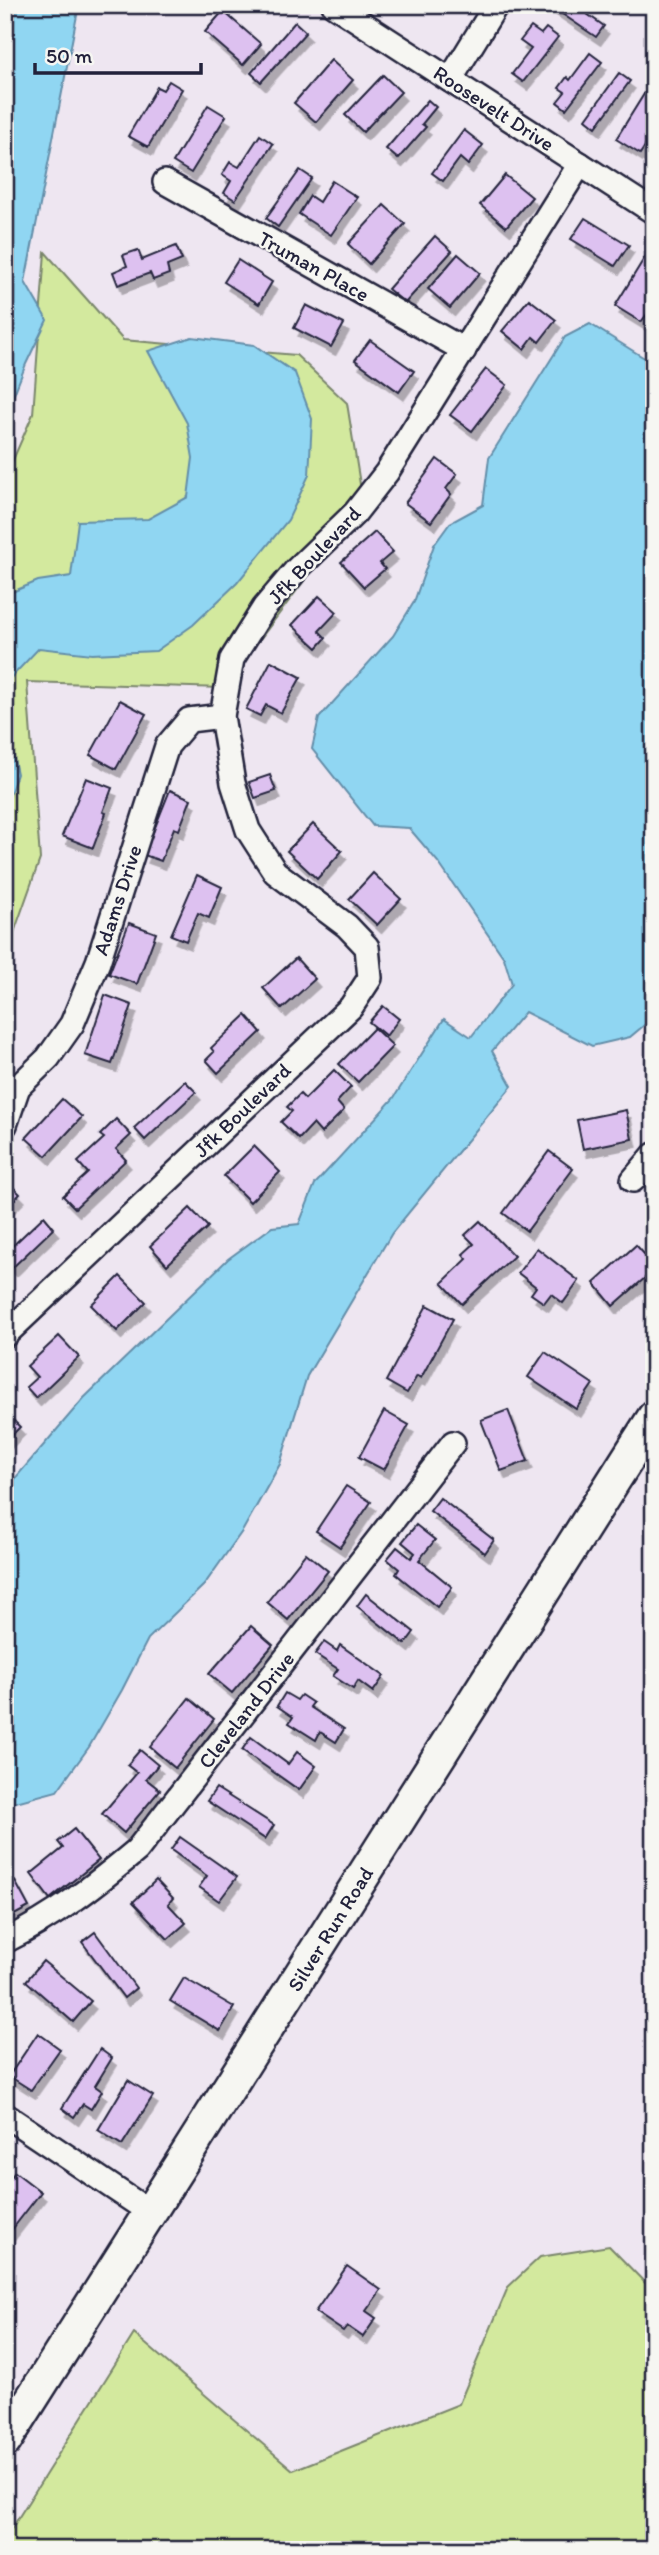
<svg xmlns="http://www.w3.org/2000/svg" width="659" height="2555" font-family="Itim,sans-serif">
  <defs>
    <filter id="shadow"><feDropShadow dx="4.5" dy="8" stdDeviation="0" flood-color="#0004"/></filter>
  </defs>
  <rect width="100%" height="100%" fill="#eee6f1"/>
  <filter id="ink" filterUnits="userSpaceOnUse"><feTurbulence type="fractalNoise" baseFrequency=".0143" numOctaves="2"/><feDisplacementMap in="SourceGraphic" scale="14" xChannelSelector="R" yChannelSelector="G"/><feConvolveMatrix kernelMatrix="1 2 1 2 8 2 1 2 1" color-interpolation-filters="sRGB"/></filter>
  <g filter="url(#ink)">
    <g fill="#d3e99e" stroke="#7a866c" stroke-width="2">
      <path d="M45,252l78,88 173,15 51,48 16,100 -140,185 -196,-6 13,177 -35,99v-480l28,-64z"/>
      <path d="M609,2246l45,46v258h-649v-11l129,-205 159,136 166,-66 49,-117 32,-30z"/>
    </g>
    <g fill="#90d6f2" stroke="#648ea9" stroke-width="2">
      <path d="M5,5h74l-54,277 22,38 -21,44 -21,53z"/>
      <path d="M590,324l64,40v653l-24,20 -38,9 -67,-34 -33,39 20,35 -120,147 -85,143 -27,88 -37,66 -39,55 -56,54 -26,51 -33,57 -32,44 -52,14v-312l12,-17 67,-78 144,-139 44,-32 27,-3 16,-40 78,-85 51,-80 27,18 41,-53 -8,-26 -66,-96 -29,-34 -36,-2 -61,-77 7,-31 74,-82 21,-34 20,-57 16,-22 33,-18 6,-47 76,-121z"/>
      <path d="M192,337l62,8 41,28 17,46 -3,56 -21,45 -51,63 -44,42 -37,26 -64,3 -53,-6 -34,36v-89l33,-14 33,-5 7,-55 70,-2 40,-22 5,-39 -6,-35 -39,-72z"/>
      <path d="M5,707l3,25 9,42 -12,35z"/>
    </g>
    <g fill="#ddc1f0" stroke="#22223b" stroke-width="2" filter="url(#shadow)">
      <path d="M549,5h34l-3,4 24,17 -8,11z"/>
      <path d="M223,11l38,33 -18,21 -38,-33z"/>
      <path d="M295,22l11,10 -45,50 -10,-9z"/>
      <path d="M531,27l10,7 5,-6 12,9 -35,45 -11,-8 19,-25 -11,-8z"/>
      <path d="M590,53l12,9 -36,47 -9,-7 8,-10 -6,-4 8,-11 3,3z"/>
      <path d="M331,60l22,20 -37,42 -22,-19z"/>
      <path d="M619,73l11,8 -34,46 -10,-8z"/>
      <path d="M383,75l18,17 -38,40 -18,-17z"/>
      <path d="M169,81l13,8 -34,58 -20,-11 29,-49 6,3z"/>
      <path d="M649,86l5,4v42l-14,22 -24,-15z"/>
      <path d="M428,100l8,7 -14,17 4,3 -28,32 -12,-10z"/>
      <path d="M208,105l18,11 -35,57 -18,-11z"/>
      <path d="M464,130l19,15 -15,20 -8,-7 -17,23 -11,-8z"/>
      <path d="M260,135l13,9 -38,56 -11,-7 7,-12 -9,-6 8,-13 9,5z"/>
      <path d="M300,170l12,8 -34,49 -12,-9z"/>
      <path d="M505,175l27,22 -26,30 -26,-22z"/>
      <path d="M332,181l25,16 -26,38 -32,-21 11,-18 9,6z"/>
      <path d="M384,205l21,19 -36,40 -21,-20z"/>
      <path d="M585,218l44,27 -14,21 -44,-27z"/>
      <path d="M435,236l17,15 -47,52 -17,-14z"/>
      <path d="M176,246l6,14 -15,6 2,8 -16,6 -3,-7 -32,12 -5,-13 14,-6 -4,-11 15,-5 4,10z"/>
      <path d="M458,254l22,19 -30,35 -22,-19z"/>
      <path d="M645,257l9,5v43l-13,17 -26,-16z"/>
      <path d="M238,260l34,22 -13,22 -35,-22z"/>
      <path d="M529,299l27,21 -17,22 -6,-5 -9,12 -22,-18z"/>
      <path d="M306,305l38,19 -13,23 -37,-19z"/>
      <path d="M370,340l44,31 -15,21 -44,-32z"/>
      <path d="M486,369l21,16 -35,46 -22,-16z"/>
      <path d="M437,459l20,15 -11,15 5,5 -20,28 -26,-19z"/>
      <path d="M375,532l18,20 -13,11 5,6 -21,18 -23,-25z"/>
      <path d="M319,596l18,16 -18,19 7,7 -9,10 -25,-23z"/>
      <path d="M271,661l30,16 -20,36 -15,-8 -6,11 -14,-7z"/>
      <path d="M120,700l26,14 -30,55 -26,-14z"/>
      <path d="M270,775l6,16 -21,7 -6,-16z"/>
      <path d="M86,778l26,10 -9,24 3,1 -13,35 -31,-12z"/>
      <path d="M170,790l21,9 -12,31 -5,-2 -13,33 -17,-6z"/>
      <path d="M313,824l29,27 -25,28 -30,-28z"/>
      <path d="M373,873l28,26 -24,26 -28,-26z"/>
      <path d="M197,875l25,12 -13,31 -11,-5 -12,28 -15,-6z"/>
      <path d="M129,923l27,10 -19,51 -28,-10z"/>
      <path d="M296,958l19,21 -33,30 -19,-21z"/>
      <path d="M105,995l27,10 -20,59 -27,-9z"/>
      <path d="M383,1006l16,13 -13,17 -17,-14z"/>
      <path d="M246,1015l15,17 -43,41 -12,-13 8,-8 -3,-4z"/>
      <path d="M374,1028l19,18 -35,36 -19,-18z"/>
      <path d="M334,1070l17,17 -14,15 7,8 -23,23 -8,-9 -14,15 -18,-17 11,-11 -5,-4 13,-13 5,5z"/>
      <path d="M185,1081l11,11 -51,48 -11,-12z"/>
      <path d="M62,1099l20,18 -36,39 -20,-18z"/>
      <path d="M626,1110l6,29 -49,10 -6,-29z"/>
      <path d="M116,1119l15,16 -15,14 10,11 -51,48 -12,-12 25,-23 -10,-11 26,-24 -4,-3z"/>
      <path d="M254,1146l26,26 -30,30 -26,-26z"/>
      <path d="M549,1151l24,18 -46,62 -24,-18z"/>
      <path d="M5,1179l15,15 -15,15z"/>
      <path d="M190,1208l18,19 -41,38 -17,-19z"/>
      <path d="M44,1216l10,12 -42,40 -7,-7v-8z"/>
      <path d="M480,1221l34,35 -52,48 -20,-21 25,-24 -4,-5 11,-10 -9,-9z"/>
      <path d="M636,1245l18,20v5l-41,36 -19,-23z"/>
      <path d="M537,1248l42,33 -16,22 -12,-9 -7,9 -13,-9 5,-7 -18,-14z"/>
      <path d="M120,1276l26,26 -29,29 -26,-26z"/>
      <path d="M427,1305l26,14 -32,59 -4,-2 -10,17 -21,-12z"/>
      <path d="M59,1336l20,21 -43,41 -10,-11 11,-10 -10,-11z"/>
      <path d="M545,1352l48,32 -17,25 -48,-32z"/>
      <path d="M508,1410l20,51 -27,10 -20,-51z"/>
      <path d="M384,1411l25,14 -25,45 -25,-13z"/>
      <path d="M5,1412l15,15 -15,15z"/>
      <path d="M346,1486l25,16 -31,45 -24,-16z"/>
      <path d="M440,1498l54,42 -9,13 -55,-42z"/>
      <path d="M416,1525l19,15 -16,20 33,27 -15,20 -41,-33 3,-5 -12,-10 10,-12 14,11 4,-5 -13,-11z"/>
      <path d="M306,1553l22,18 -40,49 -21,-18z"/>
      <path d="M366,1594l48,38 -9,12 -48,-38z"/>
      <path d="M251,1626l22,19 -41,48 -23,-19z"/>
      <path d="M324,1642l13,9 3,-6 44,31 -11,16 -15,-11 -5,8 -20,-13 5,-7 -23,-15z"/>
      <path d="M285,1693l12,7 4,-5 12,8 -3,4 34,22 -8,13 -16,-10 -4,8 -27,-17 4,-6 -16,-11z"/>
      <path d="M189,1698l25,21 -39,49 -25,-21z"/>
      <path d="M251,1737l37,27 9,-12 19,14 -17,24 -57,-40z"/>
      <path d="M140,1750l18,15 -12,14 14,11 -36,43 -22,-19 35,-41 -10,-8z"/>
      <path d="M216,1788l58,37 -9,14 -58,-38z"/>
      <path d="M74,1829l25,31 -49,39 -19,-25 32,-26 -5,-6z"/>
      <path d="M180,1837l57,40 -18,24 -20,-14 8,-11 -36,-26z"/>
      <path d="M156,1880l17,18 -5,6 18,19 -18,16 -35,-37z"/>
      <path d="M15,1881l14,26 -24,13v-34z"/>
      <path d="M95,1932l41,56 -12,10 -42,-56z"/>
      <path d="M43,1961l48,40 -18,21 -47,-41z"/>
      <path d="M184,1978l50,29 -14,24 -50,-30z"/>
      <path d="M38,2033l22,16 -29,41 -22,-14z"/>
      <path d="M100,2049l12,9 -17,28 7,5 -11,18 -8,-5 -9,13 -12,-9z"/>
      <path d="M128,2080l25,16 -31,49 -24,-15z"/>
      <path d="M15,2172l26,20 -34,44 -2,-51z"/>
      <path d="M347,2266l34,24 -15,21 10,7 -13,19 -16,-11 -4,5 -28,-19z"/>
    </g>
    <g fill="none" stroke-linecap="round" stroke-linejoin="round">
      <g stroke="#22223b" stroke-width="28">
        <g id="street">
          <path d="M334,5l320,207"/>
          <path d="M450,80l46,-75"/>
          <path d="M165,182l299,168"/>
          <path d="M5,1090l13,-3 30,-29 24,-34 26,-62 69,-216 22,-26 33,-4"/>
          <path d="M5,1125l13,-38"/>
          <path d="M633,1180l21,-25"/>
          <path d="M5,1335l346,-328 19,-29 -3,-31 -20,-21 -72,-54 -27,-42 -15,-47 -11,-67 10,-57 32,-51 33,-39 58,-56 32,-41 193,-308"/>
          <path d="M5,1941c52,-26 88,-54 132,-91l316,-407"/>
          <path d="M5,2115l146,98"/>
        </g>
      </g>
      <g stroke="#22223b" stroke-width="37">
        <path id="secondary" d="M5,2441l649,-1024"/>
      </g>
      <use href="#street" stroke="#f6f6f2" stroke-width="23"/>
      <use href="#secondary" stroke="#f6f6f2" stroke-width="32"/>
    </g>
  </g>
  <g text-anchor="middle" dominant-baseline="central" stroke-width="5" stroke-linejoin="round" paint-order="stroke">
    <g font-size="21" fill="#22223b" stroke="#f6f6f2">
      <text transform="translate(494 108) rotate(33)">Roosevelt Drive</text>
      <text transform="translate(314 266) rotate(29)">Truman Place</text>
      <text transform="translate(314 555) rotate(-47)">Jfk Boulevard</text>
      <text transform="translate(117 900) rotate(-72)">Adams Drive</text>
      <text transform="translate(242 1110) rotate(-44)">Jfk Boulevard</text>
      <text transform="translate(246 1710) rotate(-52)">Cleveland Drive</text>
      <text transform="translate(330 1929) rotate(-58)">Silver Run Road</text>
    </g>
  </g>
  <rect width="659" height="2555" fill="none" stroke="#f6f6f2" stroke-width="28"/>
  <rect x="14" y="14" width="631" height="2527" fill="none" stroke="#22223b" stroke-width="2.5" filter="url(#ink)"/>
  <path d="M35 63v10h166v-10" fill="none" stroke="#22223b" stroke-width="3.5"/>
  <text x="46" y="63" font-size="21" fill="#22223b" stroke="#f6f6f2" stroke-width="5" paint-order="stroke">50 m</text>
</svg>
